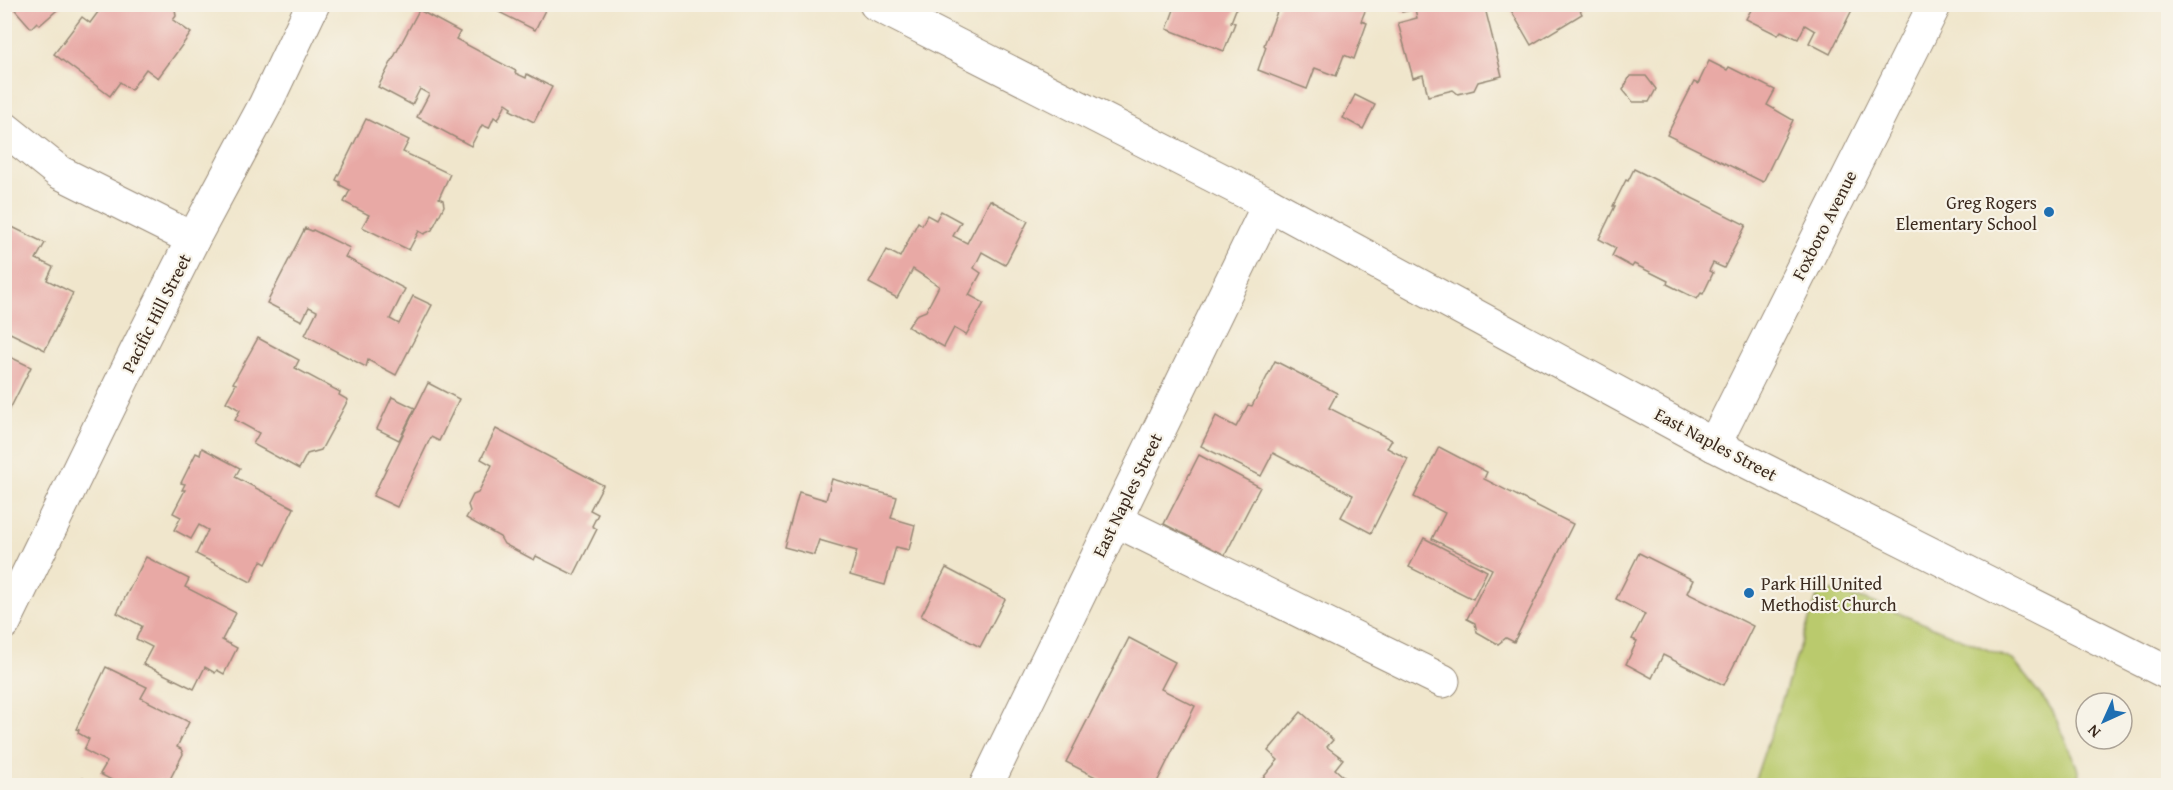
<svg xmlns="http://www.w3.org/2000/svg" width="2173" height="790" font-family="'Gentium Book Plus',serif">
  <rect width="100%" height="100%" fill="#f7f3e8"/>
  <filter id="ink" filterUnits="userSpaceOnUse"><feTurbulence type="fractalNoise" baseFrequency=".0167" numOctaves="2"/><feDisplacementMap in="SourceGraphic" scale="12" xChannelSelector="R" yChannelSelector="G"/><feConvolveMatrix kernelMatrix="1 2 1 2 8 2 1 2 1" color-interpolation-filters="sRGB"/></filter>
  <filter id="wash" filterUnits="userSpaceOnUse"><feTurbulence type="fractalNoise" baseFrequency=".008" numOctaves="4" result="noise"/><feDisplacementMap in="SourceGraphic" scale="24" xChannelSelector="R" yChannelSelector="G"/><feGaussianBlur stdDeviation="1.35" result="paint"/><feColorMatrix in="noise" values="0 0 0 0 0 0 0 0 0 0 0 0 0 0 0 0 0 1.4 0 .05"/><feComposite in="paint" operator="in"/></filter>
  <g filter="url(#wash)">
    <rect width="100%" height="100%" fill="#f0e6cc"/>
    <path fill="#baca6d" stroke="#7a7a46" stroke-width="1.5" d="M1820,588l49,13 144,59 39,50 25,57 4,18h-328z"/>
    <g id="blocks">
      <g fill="#e8a9a5">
        <path d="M10,4h54l-24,21 -3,-3 -6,6z"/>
        <path d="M104,4h65l6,5 1,7 -3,4 18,13 -33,45 -12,-9 -15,21 -11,-8 -10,14 -56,-42 28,-37 8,6z"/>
        <path d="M483,4h65l-13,26z"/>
        <path d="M1176,4h62l-7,18 4,1 -11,28 -57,-22z"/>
        <path d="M1280,4h88l-7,17 6,2 -13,36 -10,-4 -8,21 -21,-8 -8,21 -49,-19 8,-23 -2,-2z"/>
        <path d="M1400,4h84l18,72 -24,6 -4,8 -16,4 -5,-4 -25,6 -5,-21 -10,3 -15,-55 19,-5 -2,-9 -13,3z"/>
        <path d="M1741,4h114l-25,50 -21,-11 6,-12 -10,-6 -7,14 -17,-8 -3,4 -32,-16 5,-9z"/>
        <path d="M1508,5h82l-10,5 2,4 -51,31z"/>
        <path d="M419,10l41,22 -4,7 60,32 -1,2 11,5 1,-4 25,13 -18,35 -24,-12 2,-3 -6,-4 -8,17 -4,-3 -5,11 -7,-3 -11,21 -54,-29 12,-23 -9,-5 -8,16 -34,-18z"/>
        <path d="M1709,61l18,9 2,-3 46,23 -8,15 26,15 -30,62 -96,-47 27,-53 4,2z"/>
        <path d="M1630,76h16l10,13 -7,13h-16l-10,-12z"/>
        <path d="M1355,95l20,10 -12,24 -20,-11z"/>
        <path d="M366,119l43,21 -6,12 47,22 -11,24 4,2 1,6 -12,24 -8,4 -5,-3 -10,19 -47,-23 7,-12 -25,-13 6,-12 -10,-5v-3l-4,-2z"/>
        <path d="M1634,169l112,56 -22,43 -11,-5 -4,8 4,2 -10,21 -2,-1 -4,6 -30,-15 1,-3 -34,-17 -2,3 -20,-11 4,-8 -17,-9 16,-33h-2l13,-26 2,1z"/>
        <path d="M990,200l38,21 -23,44 -23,-13 -8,16 7,5 -12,22 15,8 -18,32 -12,-7 -10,19 -36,-20 8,-12 10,-4 13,-25 -26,-17 -16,29 -28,-15 18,-33 13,7 18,-35 4,3 5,-10 9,5 5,-9 20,11 -8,14 14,7z"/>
        <path d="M4,223l41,20 -9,16 17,8 -6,13 26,13 -28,57 -41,-20z"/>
        <path d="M305,228l7,3 1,-1 37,18 -5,9 60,32 -15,30 9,5 14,-28 19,9 -36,70 -28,-15 -2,7 -61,-32 12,-24 -8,-4 -7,14 -35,-18z"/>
        <path d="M258,338l41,22 -4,8 45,24 -1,3 9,5 -27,50 -14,4 -8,15 -46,-25 6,-11 -24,-13 5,-10 -14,-8 10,-18 -3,-1z"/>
        <path d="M4,354l27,13 -27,54z"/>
        <path d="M1275,361l62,32 -8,15 63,32 -5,8 21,11 -37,74 -30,-16 12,-22 -80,-42 -12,23 -60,-30 15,-30 20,11 12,-22 4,1z"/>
        <path d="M428,383l31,16 -20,42 -8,-4 -34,70 -24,-11z"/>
        <path d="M392,397l23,11 -16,32 -22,-11z"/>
        <path d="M496,429l107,56 -13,25 8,4 -6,12 5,3 -23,46 -38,-19 -2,4 -30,-16 -4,-7 -34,-19 4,-7 -2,-6 5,-10 5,-2 14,-28 -11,-6z"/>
        <path d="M1439,447l48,25 -3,7 89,45 -59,118 -8,-4 -8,6 -21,-12 -2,-9 -8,-4 25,-50 -60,-30 13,-26 -31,-16z"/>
        <path d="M202,448l38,20 -5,9 59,31 -28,56 -5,-3 -10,21 -55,-28 12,-24 -9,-5 -8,14 -17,-9 7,-13 -8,-4 12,-23h-3l3,-6 -4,-1 15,-30 4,2z"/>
        <path d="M1199,455l61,32 -35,68 -61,-31z"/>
        <path d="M832,479l65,18 -6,21 24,7 -6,25 -13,-3 -11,38 -35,-10 7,-24 -38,-11 -5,15 -30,-8 15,-55 27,8z"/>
        <path d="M1424,538l63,33 -14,28 -64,-32z"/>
        <path d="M1639,553l54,27 -6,13 66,33 -29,59 -61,-30 -11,23 -26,-14 11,-23 -5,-2 13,-25 -29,-15z"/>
        <path d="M146,557l43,22 -4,8 51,26 -14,27 15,8 -13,26 -7,-4 -2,3 -10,-6 -11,22 -51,-25 9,-17 -16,-8 6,-13 -25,-13z"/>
        <path d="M946,568l59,31 -25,48 -59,-31z"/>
        <path d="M1129,638l46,24 -14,27 34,17 -40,80h-42l-47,-24z"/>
        <path d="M106,667l41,20 -6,11 48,24 -12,25 4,2 2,5 -14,27 -6,1 -5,-2 -3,6h-32l-23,-12 7,-12 -23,-12 5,-11 -11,-6 1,-3 -3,-1z"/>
        <path d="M1301,712l32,28 -6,7 16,12 -8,10 19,17h-98l22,-26 -10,-9z"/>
        <path d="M83,778l4,8h-16z"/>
      </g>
    </g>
  </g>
  <g filter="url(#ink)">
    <use href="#blocks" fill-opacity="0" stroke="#968875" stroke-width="1.5"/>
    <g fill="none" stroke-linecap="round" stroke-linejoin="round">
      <g stroke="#968875" stroke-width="35">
        <g id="minor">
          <path d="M876,4l393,200 445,241 454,228"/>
          <path d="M4,128l55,44 134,67"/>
          <path d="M1714,445l221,-441"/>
          <path d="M1115,520l328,161"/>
          <path d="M4,623l130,-267 59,-117 72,-134 48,-101"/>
          <path d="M986,786l283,-582"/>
        </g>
      </g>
      <use href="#minor" stroke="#fff" stroke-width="33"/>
    </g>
  </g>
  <g fill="#1f6fb2" stroke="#f7f3e8" stroke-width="2">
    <circle cx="2049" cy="212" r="6"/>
    <circle cx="1749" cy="593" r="6"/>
  </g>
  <g text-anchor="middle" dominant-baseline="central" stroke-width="4.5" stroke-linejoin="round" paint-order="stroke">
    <g font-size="18" fill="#3b2a1e" stroke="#f7f3e8" text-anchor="end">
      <text x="2037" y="202">Greg Rogers<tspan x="2037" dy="21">Elementary School</tspan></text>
      <text x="1761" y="583" text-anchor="start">Park Hill United<tspan x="1761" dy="21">Methodist Church</tspan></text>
    </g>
    <g font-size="18" fill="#3b2a1e" stroke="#f7f3e8">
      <text transform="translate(1824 225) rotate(-63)">Foxboro Avenue</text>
      <text transform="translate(156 313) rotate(-63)">Pacific Hill Street</text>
      <text transform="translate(1716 444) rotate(28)">East Naples Street</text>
      <text transform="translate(1127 495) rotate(-64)">East Naples Street</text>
    </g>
  </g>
  <rect width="2173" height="790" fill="none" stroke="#f7f3e8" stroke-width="24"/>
  <g transform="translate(2104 721) rotate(225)"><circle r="28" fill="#f7f3e8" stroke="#aca397" stroke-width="1.5"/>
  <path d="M0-4.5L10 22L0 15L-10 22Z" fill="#1f6fb2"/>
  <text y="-9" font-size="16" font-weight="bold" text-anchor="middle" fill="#3b2a1e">N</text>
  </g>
</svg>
